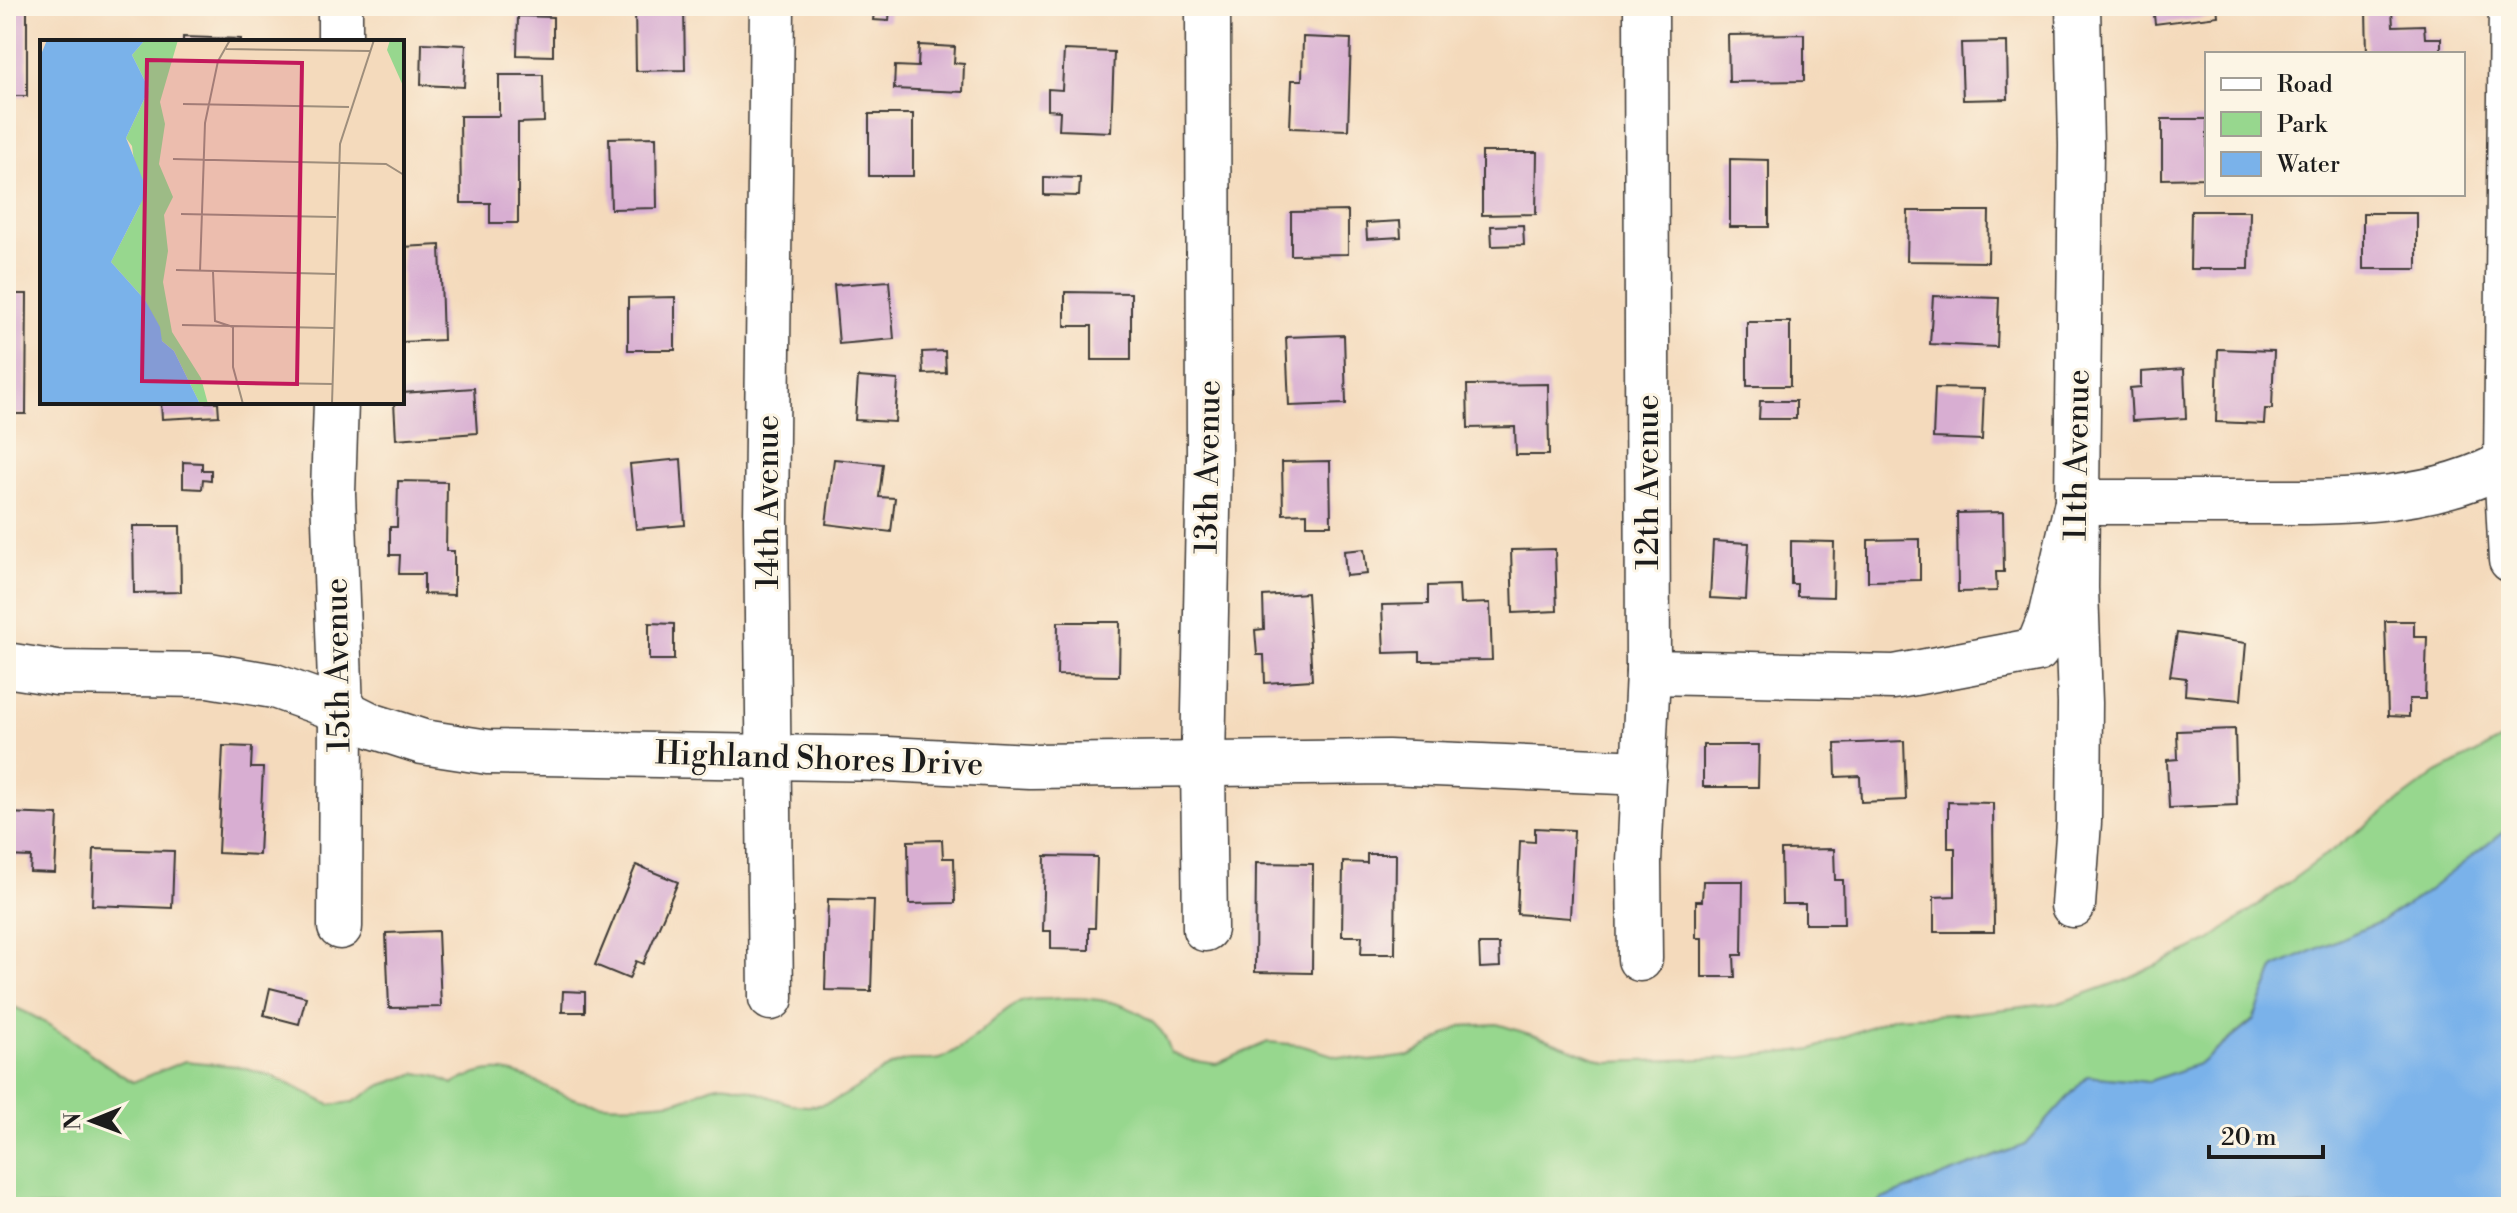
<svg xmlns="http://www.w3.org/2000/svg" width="2517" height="1213" font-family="'Libre Bodoni',serif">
  <rect width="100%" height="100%" fill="#fcf5e5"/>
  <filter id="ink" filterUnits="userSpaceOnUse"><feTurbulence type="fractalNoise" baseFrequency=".0125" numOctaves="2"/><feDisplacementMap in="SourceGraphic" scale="16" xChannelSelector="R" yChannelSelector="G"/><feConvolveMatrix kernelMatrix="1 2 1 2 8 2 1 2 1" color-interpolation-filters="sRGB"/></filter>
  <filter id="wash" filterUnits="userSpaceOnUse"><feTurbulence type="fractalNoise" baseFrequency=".006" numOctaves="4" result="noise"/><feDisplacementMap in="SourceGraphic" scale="32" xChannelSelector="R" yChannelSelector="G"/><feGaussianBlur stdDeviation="1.8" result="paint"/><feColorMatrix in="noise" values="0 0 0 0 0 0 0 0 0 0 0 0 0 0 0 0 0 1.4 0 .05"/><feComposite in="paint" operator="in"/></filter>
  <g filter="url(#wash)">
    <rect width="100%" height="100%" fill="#f4dabc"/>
    <path fill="#97d78e" stroke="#5a7a55" stroke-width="2" d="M2511,735v91l-86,67 -43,28 -107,46 -22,53 -52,43 -54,19 -60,-6 -62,69 -143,54 -8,8h-1625l-19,-7 -71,4 -7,3h-146v-203c48,17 83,52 127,78l52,-21 51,5 39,11 55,28 23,-3 29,-17 35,-12 18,3 18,8c65,-36 83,12 142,19 19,3 67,1 85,-3 19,-5 29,-18 50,-15 38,5 64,33 105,15 24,-10 43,-32 69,-39 11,-3 25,1 36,-2 5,-2 11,-6 16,-9 22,-10 46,-44 68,-49 8,-2 17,-2 25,-2 38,-3 85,0 112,32 5,6 7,15 10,22l19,7 26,4 52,-22 32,3 36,11 34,5 40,-5 51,-30 36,-2 49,15 60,23 130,-4 77,-9 81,-32 76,-4 89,-10 65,-23 85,-39 228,-168z"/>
    <g fill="#7ab2ea" stroke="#4b6783" stroke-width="2">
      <path d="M2511,826v381h-637l8,-8 143,-54 62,-69 60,6 54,-19 52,-42 22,-54 107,-46 43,-28z"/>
      <path d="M230,1200l19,7h-97l7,-3z"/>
    </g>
    <g id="blocks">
      <g fill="#d8aed2">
        <path d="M635,6h49l1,64 -49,1z"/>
        <path d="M866,6h24l-1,15 -16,-1 1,-7h-9z"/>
        <path d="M2153,6h64l1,10 -63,8z"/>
        <rect x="6" y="7" width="21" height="89"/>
        <path d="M2366,10h26l1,16 31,-1 1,13h16v16h-74z"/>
        <path d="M518,16l35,1v39l-36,-1z"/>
        <path d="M1804,34v47l-75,1 -1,-47z"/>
        <path d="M183,37l58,2v3h-58z"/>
        <path d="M1303,37l48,2 -3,91 -58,-2 2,-48h10z"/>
        <path d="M2007,42l1,57 -45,1 -2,-57z"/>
        <path d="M422,43l44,2 -2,42 -43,-2z"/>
        <path d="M919,45l36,2 -1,16 10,1 -1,28 -69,-3 1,-23 23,1z"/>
        <path d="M1064,50l50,2 -3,80 -52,-2 1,-19 -12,-1v-21l14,1z"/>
        <path d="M499,75h44l1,47 -26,1v100h-28v-20h-29l-1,-87h39z"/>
        <rect x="869" y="114" width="44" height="62"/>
        <path d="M2162,119h45v59l-45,1z"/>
        <path d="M656,137l1,71 -46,1 -2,-71z"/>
        <path d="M1482,152h55l-1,62 -54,1z"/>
        <path d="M1730,159l39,1v67h-39z"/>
        <path d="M1044,177l36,1 -1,18 -35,-1z"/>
        <path d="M1348,211v43l-57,1v-43z"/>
        <path d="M1908,211h81l-1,51 -81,-1z"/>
        <path d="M2191,211h59l-1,58h-59z"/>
        <rect x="2363" y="213" width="54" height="56"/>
        <path d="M1400,221l1,16 -34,2 -1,-16z"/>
        <path d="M1523,225l1,20 -32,1 -1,-20z"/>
        <path d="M440,245l3,95 -41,2v-95z"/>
        <path d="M889,281l5,58 -55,5 -5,-59z"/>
        <path d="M1065,292l66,1v67h-39v-34h-27z"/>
        <path d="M6,294h21l-1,120h-20z"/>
        <path d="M1933,296l66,2 -2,49 -67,-3z"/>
        <path d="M675,297v53h-47v-52z"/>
        <rect x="1747" y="322" width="43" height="64"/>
        <path d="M1344,335l2,69 -57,2 -3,-69z"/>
        <path d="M2218,349l56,2 -2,58h-7l-1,15 -48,-2z"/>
        <path d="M945,351l1,22 -23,1 -1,-22z"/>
        <path d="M2184,369l2,49 -54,3 -2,-33 11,-1v-15z"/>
        <path d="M858,377l40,3 -3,42 -40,-2z"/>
        <path d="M1548,384l1,71h-33l-1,-28 -47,1 -1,-43z"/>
        <path d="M474,388l3,45 -81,6 -2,-37h8v-9z"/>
        <path d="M1935,388l49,1 -2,51 -49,-2z"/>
        <path d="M1760,401h36v18h-37z"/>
        <path d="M161,402h57l1,14 -57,3z"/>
        <path d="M681,459l4,66 -49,4 -6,-65z"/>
        <path d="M834,459l49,5 -4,33 16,1 -4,34 -65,-8z"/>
        <path d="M1330,461l1,64h-24v-12l-24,1 -1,-52z"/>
        <path d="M183,462l19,1v7h9v10l-8,-1 -1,10 -19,-1z"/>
        <path d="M398,481l49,1 -1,69h8v44l-30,-1v-20h-25l1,-19h-10v-28h7z"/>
        <path d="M2003,512l1,60h-8l1,19 -39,1 -1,-79z"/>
        <path d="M133,526h47l1,66 -47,1z"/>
        <path d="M1920,539v41l-52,1v-41z"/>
        <path d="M1713,541l36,2 -3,57 -36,-2z"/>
        <path d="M1791,541l43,1 -1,55 -36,-1v-12h-6z"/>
        <path d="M1364,549l3,25 -21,2 -2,-25z"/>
        <path d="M1555,549l2,62 -44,2 -2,-63z"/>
        <path d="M1459,585l1,19 30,-1 2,57 -72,1v-9l-36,1 -2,-48 46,-1v-18z"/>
        <path d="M1307,593l5,87 -47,3 -1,-28h-7l-2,-25 9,-1 -1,-33z"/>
        <path d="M2385,621h29v16h13l-2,62h-16v18l-21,-1z"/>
        <path d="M1058,622h62l-1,54 -62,-1z"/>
        <path d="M649,623l25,1v36h-25z"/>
        <path d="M2177,633l69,10 -5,57 -56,-5 1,-17 -16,-2z"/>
        <path d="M2235,729l2,76 -68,3 -2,-48 11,-1 -1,-28z"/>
        <path d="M1904,741l2,59 -45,2 -1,-26 -24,1 -1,-33z"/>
        <path d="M1703,745h56l-1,42h-55z"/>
        <path d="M223,746l29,1 -1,21h12l-4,87 -41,-2z"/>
        <path d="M1948,802l45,1 1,129h-60v-35l21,-1v-48h-7z"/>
        <path d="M6,813l52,2 -3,58 -25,-1 1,-15 -25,-1z"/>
        <path d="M1535,828l39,2 -4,88 -53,-4 3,-73 15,1z"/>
        <path d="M942,840l1,18h11l1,45 -46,1 -1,-63z"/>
        <path d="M94,849l80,2 -2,57 -80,-3z"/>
        <path d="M1834,849l1,31h8l1,44h-39v-20h-23l-1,-54z"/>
        <path d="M1367,854h29l-1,100h-34l1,-18h-20l1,-74 24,1z"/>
        <path d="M1045,856l52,1 -2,71h-6v22l-38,-1v-18h-8z"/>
        <path d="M1256,863l57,1 -1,109 -57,-1z"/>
        <path d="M636,865l42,17 -35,82 -7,-3 -7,18 -34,-14z"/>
        <path d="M1703,881h40l-1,74h-8l1,22h-33v-39h-6v-37h6z"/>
        <path d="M828,899l46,1 -3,91 -46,-1z"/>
        <path d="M438,931l3,76 -52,1 -3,-75z"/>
        <path d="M1479,944h20l1,23 -20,1z"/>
        <path d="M270,988l36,9 -7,27 -35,-9z"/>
        <path d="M563,991l22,1v20h-23z"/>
      </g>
    </g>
  </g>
  <g filter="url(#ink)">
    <use href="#blocks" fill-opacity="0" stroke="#3c3834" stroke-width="2"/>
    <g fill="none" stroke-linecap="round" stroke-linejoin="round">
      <g stroke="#3c3834" stroke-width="47">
        <g id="minor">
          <path d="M2511,6l-5,457 5,97"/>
          <path d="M340,42v-36"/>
          <path d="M336,402l-3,91 8,217 -1,217"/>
          <path d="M6,665l51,8 152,2 65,11 67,24 32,16 50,16 65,10 399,7 143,7 358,-4 256,11"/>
          <path d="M1648,672l246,5 143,-27 13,-32 27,-116c57,0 114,0 171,0 88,0 184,3 263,-42"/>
          <path d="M2073,905l6,-83 1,-119 -4,-115 5,-443 -3,-139"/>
          <path d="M1205,929l-2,-167 6,-301 -1,-455"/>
          <path d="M1640,959l-1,-97 9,-190 -2,-666"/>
          <path d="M771,998l-5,-478 6,-514"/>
        </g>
      </g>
      <use href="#minor" stroke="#fff" stroke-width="44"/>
    </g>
  </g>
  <g text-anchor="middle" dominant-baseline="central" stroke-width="6" stroke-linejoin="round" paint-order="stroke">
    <g font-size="32" fill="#1c1c1c" stroke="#fcf5e5">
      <text transform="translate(2077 455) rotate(-89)">11th Avenue</text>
      <text transform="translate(1208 467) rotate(-89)">13th Avenue</text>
      <text transform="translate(1648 482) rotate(-90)">12th Avenue</text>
      <text transform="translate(768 502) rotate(-90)">14th Avenue</text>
      <text transform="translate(338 665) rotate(-91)">15th Avenue</text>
      <text transform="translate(819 759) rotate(2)">Highland Shores Drive</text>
    </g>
  </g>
  <g transform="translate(40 40)">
    <rect width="364" height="364" fill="#f4dabc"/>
    <path d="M105,0h33l-18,62 5,22 -6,40 14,33 -9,18 4,36 -5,31 9,50 29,46 7,26h-8l-26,-53 -12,-10 -17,-41 -34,-38 29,-57 -8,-59 -6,-8 23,-49 -17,-34zM350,0h14v48l-17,-38z" fill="#97d78e"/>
    <path d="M7,0h98l-13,15 17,34 -23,49 17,42v19l-32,63 34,38 15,27 2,14 12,10 26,53h-160v-347z" fill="#7ab2ea"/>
    <path fill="none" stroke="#9e8e7c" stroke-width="2" d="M186,9l144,2M143,64l166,3M133,119l213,5 18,11M141,174l155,3M136,230l159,4M160,231l5,-148 13,-62 12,-21M173,232l2,49 18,6v40l10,37M142,285l152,3M175,342l118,2M292,364l8,-260 34,-104"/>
    <path fill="#c2185b" fill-opacity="0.15" stroke="#c2185b" stroke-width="4" d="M107,20l155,3 -5,321 -155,-3z"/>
    <rect width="364" height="364" fill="none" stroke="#1c1c1c" stroke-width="4"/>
  </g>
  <rect width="2517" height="1213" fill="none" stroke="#fcf5e5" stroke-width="32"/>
  <rect x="2205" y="52" width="260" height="144" fill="#fcf5e5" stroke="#a29e95" stroke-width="2"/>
  <rect x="2221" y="78" width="40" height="12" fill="#ffffff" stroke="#a29e95" stroke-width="2"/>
  <text x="2277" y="92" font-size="24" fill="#1c1c1c">Road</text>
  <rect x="2221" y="112" width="40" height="24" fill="#97d78e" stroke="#a29e95" stroke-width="2"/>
  <text x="2277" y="132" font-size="24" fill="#1c1c1c">Park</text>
  <rect x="2221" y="152" width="40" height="24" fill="#7ab2ea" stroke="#a29e95" stroke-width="2"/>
  <text x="2277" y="172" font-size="24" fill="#1c1c1c">Water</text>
  <g transform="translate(92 1121) rotate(269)" stroke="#fcf5e5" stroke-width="6" paint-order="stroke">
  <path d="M0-6L14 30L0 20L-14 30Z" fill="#1c1c1c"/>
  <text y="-12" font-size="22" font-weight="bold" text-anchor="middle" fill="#1c1c1c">N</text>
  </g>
  <path d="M2209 1145v12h114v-12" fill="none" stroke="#1c1c1c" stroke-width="4"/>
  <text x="2221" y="1145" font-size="24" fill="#1c1c1c" stroke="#fcf5e5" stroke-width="6" paint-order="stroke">20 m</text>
</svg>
